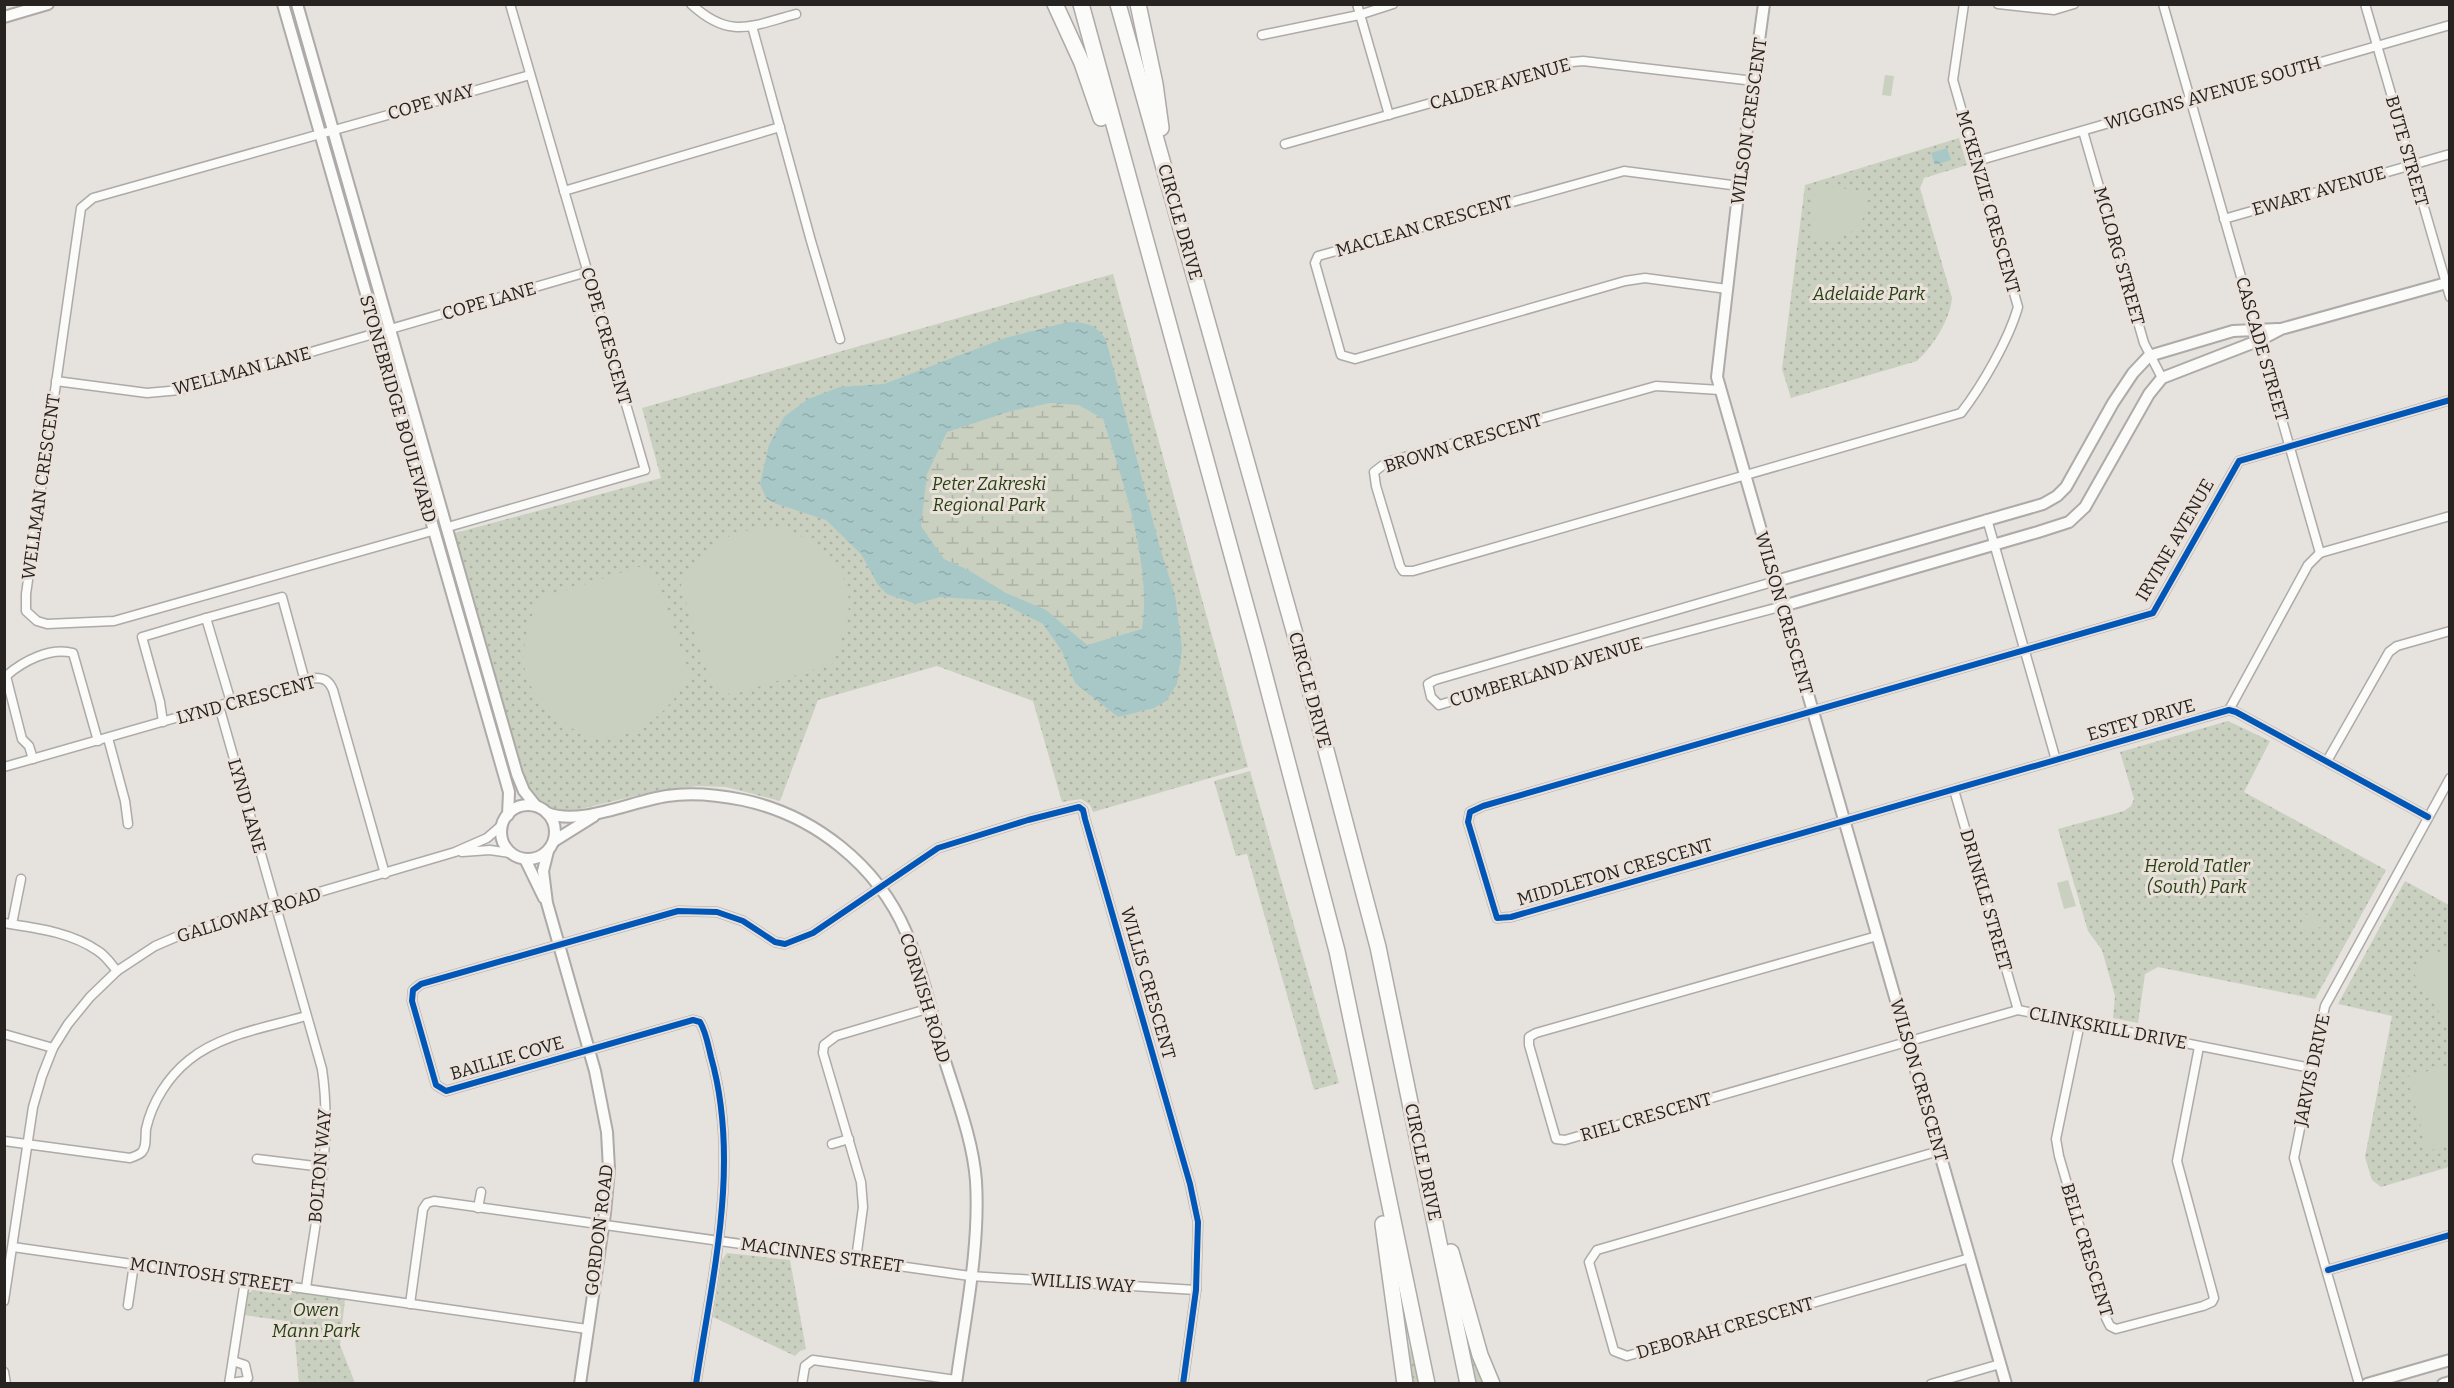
<svg xmlns="http://www.w3.org/2000/svg" width="2454" height="1388" font-family="Bitter,serif">
  <defs>
    <pattern id="grass-dots" width="8" height="8" patternUnits="userSpaceOnUse" patternTransform="scale(1.5)"><rect width="8" height="8" fill="#c9d0c0"/><path d="M2 2h.1M6 6h.1" fill="none" stroke="#adb2a5" stroke-width="1.8" stroke-linecap="round"/></pattern>
    <pattern id="wetland-marsh" width="20" height="14" patternUnits="userSpaceOnUse" patternTransform="scale(1.5)"><rect width="20" height="14" fill="#c9d0c0"/><path d="M1 5h8M5 5V1M11 12h8M15 12V8" fill="none" stroke="#adb2a5"/></pattern>
    <pattern id="water-ripples" width="26" height="14" patternUnits="userSpaceOnUse" patternTransform="scale(1.5)"><rect width="26" height="14" fill="#a8c8c8"/><path d="M2 4q2-2 4 0t4 0M15 11q2-2 4 0t4 0" fill="none" stroke="#91acac"/></pattern>
  </defs>
  <rect width="100%" height="100%" fill="#e6e2de"/>
  <g fill="url(#grass-dots)">
    <path d="M1959,138l8,27 -43,13 -4,10 32,110c-2,22 -19,48 -35,63l-126,37 -9,-29 23,-184z"/>
    <path d="M1113,274l135,493 -155,45 -3,-7 -9,-6 -19,3 -29,-101 -96,-35 -119,34 -38,101 -54,-14 -28,-1 -47,6 -87,21 -22,-6 -18,-16 -69,-258 206,-55 -19,-70z"/>
    <path d="M2228,721l42,20 -26,51 142,78 -71,129 -157,-32 -13,7 -7,49 -25,-5 2,-22 -13,-46 -14,-19 -30,-102 66,-18 7,-5 3,-7 -14,-47z"/>
    <path d="M1250,771l89,312 -25,7 -67,-236 -11,2 -22,-75z"/>
    <path d="M2405,881l44,24v262l-68,20 -9,-7 -7,-23 27,-141 -54,-12z"/>
    <path d="M727,1253l63,7 16,89 -6,2 -5,5 -82,-39 9,-57z"/>
    <path d="M256,1287l89,12 -5,46 15,38h-56l-5,-54 -8,-8 -42,-6 4,-21z"/>
    <path d="M1462,1319l22,64h-11z"/>
    <path d="M1409,1347l7,16 4,20h-8z"/>
  </g>
  <path fill="url(#wetland-marsh)" d="M1050,403l29,2 24,14 16,49 16,64 11,68 -3,29 -56,16 -41,-35 -40,-17 -38,-23 -24,-11 -23,-33 6,-52 20,-42 64,-21z"/>
  <g fill="#c9d0c0">
    <path d="M1885,75l9,1 -3,20 -9,-1z"/>
    <path d="M1817,186l50,5c2,40 -21,50 -57,49l4,-52z"/>
    <path d="M780,527c40,14 78,45 67,93 -3,15 -10,30 -15,44l-100,31 -21,-10 -30,-100c27,-43 47,-56 99,-58z"/>
    <path d="M642,566l13,10 36,101c-13,17 -25,35 -44,47 -12,7 -33,15 -48,14 -28,-2 -66,-37 -73,-64 -6,-26 2,-51 13,-75z"/>
    <path d="M2068,880l8,26 -12,3 -7,-26z"/>
    <path d="M2317,912l4,15 -17,4 -3,-15z"/>
    <path d="M2449,947h1l-1,80 -38,-58 9,-8z"/>
    <path d="M2449,1065v80l-21,6 -21,-74z"/>
  </g>
  <g fill="url(#water-ripples)" fill-rule="evenodd">
    <path d="M1947,148l4,12 -16,5 -4,-12z"/>
    <path d="M1068,322c19,1 27,1 38,18l54,208 15,47 7,54 -5,35 -11,17 -12,7 -36,9 -43,-34 -13,-32 -19,-27 -45,-23 -58,-4 -24,7 -29,-10 -9,-9 -17,-31 -35,-34 -52,-17 -8,-5 -6,-14 9,-39 15,-28 24,-18 32,-12 44,-3 121,-46zM1050,403l29,2 24,14c20,62 49,146 39,210l-55,16 -41,-35 -40,-17 -38,-23 -24,-11 -23,-33 6,-52 20,-42 64,-21z"/>
  </g>
  <g fill="none" stroke-linecap="round" stroke-linejoin="round">
    <g stroke="#adaaa8" stroke-width="11">
      <g id="minor">
        <path d="M691,4c39,36 60,22 105,10"/>
        <path d="M1357,4l32,111"/>
        <path d="M1998,4l56,6 20,-6"/>
        <path d="M2163,4l157,549"/>
        <path d="M2365,4l85,293"/>
        <path d="M752,26l59,215 29,98"/>
        <path d="M1262,35l97,-20 34,-11"/>
        <path d="M2083,131l61,212 18,35"/>
        <path d="M1285,144l217,-61 59,-20 22,-2 171,20"/>
        <path d="M1977,161l473,-136"/>
        <path d="M564,191l216,-64"/>
        <path d="M2224,219l226,-65"/>
        <path d="M1727,289l-82,-11 -20,3 -270,78 -14,-4 -26,-92 3,-7 306,-85 115,15"/>
        <path d="M56,381l91,12 33,-3 407,-118"/>
        <path d="M1720,390l-64,-4 -269,76 -13,10 2,14 24,80 3,5h10l548,-158c21,-27 48,-74 57,-106l-65,-227 11,-76"/>
        <path d="M1987,519l69,241"/>
        <path d="M448,527l197,-57 -135,-466"/>
        <path d="M432,531l-318,90 -67,3 -10,-3 -11,-10v-17l55,-386 12,-10 14,-4 423,-119"/>
        <path d="M1776,581l-341,99 -7,4 3,13 8,8 205,-62 139,-37"/>
        <path d="M231,702l-25,-84 76,-21 23,84"/>
        <path d="M219,706l103,363c11,73 -6,147 -16,219"/>
        <path d="M2229,710l79,-145 12,-12 130,-37"/>
        <path d="M163,722l-3,-20 -18,-65 64,-19"/>
        <path d="M108,738l17,63 3,23"/>
        <path d="M33,759l-4,-13 -7,-7 -16,-63c17,-15 44,-29 67,-23l25,88"/>
        <path d="M2327,761l62,-109 8,-6 53,-15"/>
        <path d="M4,767l311,-89c10,0 14,3 18,12l52,184"/>
        <path d="M1954,790l64,220"/>
        <path d="M2428,817l-192,-105 -7,-2 -718,207 -14,1 -29,-96 2,-10 13,-6 670,-193 86,-152 211,-61"/>
        <path d="M462,852l28,-2 20,3"/>
        <path d="M4,923c32,5 67,9 94,28 8,5 13,13 19,20"/>
        <path d="M12,924l9,-45"/>
        <path d="M1877,936l-341,97 -7,4v8l27,94 9,1 453,-130 293,58"/>
        <path d="M2080,1023l-24,116 3,17 47,162 4,8 6,3 87,-23 9,-4 2,-4 -37,-137 22,-114"/>
        <path d="M4,1034l49,14"/>
        <path d="M4,1141l126,17c3,-1 9,-3 12,-6 5,-6 3,-15 4,-23 6,-27 22,-52 43,-69 32,-26 79,-33 117,-44"/>
        <path d="M832,1144l17,-5"/>
        <path d="M1939,1151l-342,99 -8,12 25,89 13,5 343,-98"/>
        <path d="M257,1159l66,8"/>
        <path d="M478,1208l3,-16"/>
        <path d="M13,1247l574,82"/>
        <path d="M856,1259l7,-52 -2,-25 -38,-129 1,-8 12,-9 94,-28"/>
        <path d="M2328,1270l122,-35"/>
        <path d="M4,1301l29,-194 9,-31 11,-28 15,-24 22,-27 27,-26 38,-25 42,-18 258,-76 32,-14 15,-13"/>
        <path d="M410,1304l13,-95 4,-6 7,-2 536,75 226,14"/>
        <path d="M128,1305l6,-41"/>
        <path d="M4,1372l2,12"/>
        <path d="M230,1383l15,-2 3,-3 -3,-13 -12,-4"/>
        <path d="M229,1384l16,-103"/>
        <path d="M696,1384c16,-107 45,-221 15,-327 -3,-12 -5,-25 -11,-35l-7,-2 -247,71 -10,-6 -24,-84 1,-11 8,-6 257,-73 39,1 26,9 32,21 10,2 28,-11 125,-85 90,-28 51,-13 4,3 2,9 105,365 8,38 -2,68 -13,94"/>
        <path d="M802,1384l3,-18 8,-6 143,20"/>
        <path d="M1931,1384l69,-20"/>
        <path d="M2359,1384l-65,-226 31,-152 125,-228"/>
      </g>
    </g>
    <g stroke="#adaaa8" stroke-width="14">
      <g id="tertiary">
        <path d="M1764,4l-25,182 -22,191 289,1007"/>
        <path d="M1776,581l267,-77 14,-8 9,-9 47,-84 20,-30 16,-17 84,-25 45,-2"/>
        <path d="M1783,606l255,-74 31,-10 16,-15 64,-113 13,-16 98,-38 21,-11 169,-47"/>
        <path d="M547,813c34,13 85,-12 120,-17 26,-4 51,-1 76,4 71,15 134,65 163,132 17,40 26,84 38,126 12,39 29,82 32,123 4,67 -11,136 -20,203"/>
        <path d="M554,841l40,-25"/>
        <path d="M548,851l-5,20 4,32 48,168 12,61 2,37 -4,44 -25,171"/>
        <path d="M525,859l19,39"/>
      </g>
    </g>
    <g stroke="#adaaa8" stroke-width="14">
      <g id="secondary">
        <path d="M283,4l226,788 -1,23"/>
        <path d="M297,4l220,770 7,17 12,15"/>
        <path d="M4,17l44,-13"/>
        <circle cx="528" cy="832" r="27"/>
        <path d="M2367,1384l83,-24"/>
        <path d="M2443,1384l7,-2"/>
      </g>
    </g>
    <g stroke="#adaaa8" stroke-width="18">
      <g id="motorway">
        <path d="M1055,4l27,59 19,55"/>
        <path d="M1081,4l177,646 79,301 90,433"/>
        <path d="M1118,4l182,648 78,295 90,437"/>
        <path d="M1138,4l17,80 6,44"/>
        <path d="M1383,1224l22,160"/>
        <path d="M1451,1252l29,103 12,29"/>
      </g>
    </g>
    <use href="#minor" stroke="#fbfbfa" stroke-width="8"/>
    <use href="#tertiary" stroke="#fbfbfa" stroke-width="10"/>
    <use href="#secondary" stroke="#fbfbfa" stroke-width="10"/>
    <use href="#motorway" stroke="#fbfbfa" stroke-width="15"/>
    <g stroke="#eae1da" stroke-width="10">
      <g id="cycleway">
        <path d="M2428,817l-192,-105 -7,-2 -718,207 -14,1 -29,-96 2,-10 13,-6 670,-193 86,-152 211,-61"/>
        <path d="M2328,1270l122,-35"/>
        <path d="M696,1384c16,-107 45,-221 15,-327 -3,-12 -5,-25 -11,-35l-7,-2 -247,71 -10,-6 -24,-84 1,-11 8,-6 257,-73 39,1 26,9 32,21 10,2 28,-11 125,-85 90,-28 51,-13 4,3 2,9 105,365 8,38 -2,68 -13,94"/>
      </g>
    </g>
    <use href="#cycleway" stroke="#0057b8" stroke-width="6"/>
  </g>
  <g text-anchor="middle" dominant-baseline="central" stroke-width="6" stroke-linejoin="round" paint-order="stroke">
    <g font-size="18" fill="#272321" stroke="#eae1da">
      <text transform="translate(1500 84) rotate(-16)">CALDER AVENUE</text>
      <text transform="translate(2213 93) rotate(-16)">WIGGINS AVENUE SOUTH</text>
      <text transform="translate(431 102) rotate(-16)">COPE WAY</text>
      <text transform="translate(1749 121) rotate(-82)">WILSON CRESCENT</text>
      <text transform="translate(2407 151) rotate(74)">BUTE STREET</text>
      <text transform="translate(2319 191) rotate(-16)">EWART AVENUE</text>
      <text transform="translate(1988 202) rotate(74)">MCKENZIE CRESCENT</text>
      <text transform="translate(1180 222) rotate(74)">CIRCLE DRIVE</text>
      <text transform="translate(1424 226) rotate(-16)">MACLEAN CRESCENT</text>
      <text transform="translate(2119 256) rotate(74)">MCLORG STREET</text>
      <text transform="translate(489 301) rotate(-16)">COPE LANE</text>
      <text transform="translate(606 336) rotate(74)">COPE CRESCENT</text>
      <text transform="translate(2262 349) rotate(74)">CASCADE STREET</text>
      <text transform="translate(242 371) rotate(-15)">WELLMAN LANE</text>
      <text transform="translate(398 409) rotate(74)">STONEBRIDGE BOULEVARD</text>
      <text transform="translate(1463 443) rotate(-17)">BROWN CRESCENT</text>
      <text transform="translate(41 487) rotate(-82)">WELLMAN CRESCENT</text>
      <text transform="translate(2175 540) rotate(-60)">IRVINE AVENUE</text>
      <text transform="translate(1784 613) rotate(74)">WILSON CRESCENT</text>
      <text transform="translate(1546 672) rotate(-17)">CUMBERLAND AVENUE</text>
      <text transform="translate(1310 690) rotate(75)">CIRCLE DRIVE</text>
      <text transform="translate(246 700) rotate(-15)">LYND CRESCENT</text>
      <text transform="translate(2141 720) rotate(-16)">ESTEY DRIVE</text>
      <text transform="translate(247 806) rotate(74)">LYND LANE</text>
      <text transform="translate(1615 872) rotate(-16)">MIDDLETON CRESCENT</text>
      <text transform="translate(1986 900) rotate(74)">DRINKLE STREET</text>
      <text transform="translate(249 915) rotate(-17)">GALLOWAY ROAD</text>
      <text transform="translate(1148 983) rotate(74)">WILLIS CRESCENT</text>
      <text transform="translate(925 998) rotate(73)">CORNISH ROAD</text>
      <text transform="translate(2108 1028) rotate(11)">CLINKSKILL DRIVE</text>
      <text transform="translate(507 1058) rotate(-16)">BAILLIE COVE</text>
      <text transform="translate(2312 1070) rotate(-78)">JARVIS DRIVE</text>
      <text transform="translate(1919 1080) rotate(74)">WILSON CRESCENT</text>
      <text transform="translate(1646 1117) rotate(-16)">RIEL CRESCENT</text>
      <text transform="translate(1423 1162) rotate(78)">CIRCLE DRIVE</text>
      <text transform="translate(320 1166) rotate(-85)">BOLTON WAY</text>
      <text transform="translate(599 1230) rotate(-83)">GORDON ROAD</text>
      <text transform="translate(2087 1250) rotate(73)">BELL CRESCENT</text>
      <text transform="translate(822 1255) rotate(8)">MACINNES STREET</text>
      <text transform="translate(211 1275) rotate(8)">MCINTOSH STREET</text>
      <text transform="translate(1083 1283) rotate(4)">WILLIS WAY</text>
      <text transform="translate(1725 1328) rotate(-16)">DEBORAH CRESCENT</text>
    </g>
    <g font-size="18" font-style="italic" fill="#264112" stroke="#eae1da">
      <text x="1869" y="294">Adelaide Park</text>
      <text x="989" y="484">Peter Zakreski<tspan x="989" dy="21">Regional Park</tspan></text>
      <text x="2197" y="866">Herold Tatler<tspan x="2197" dy="21">(South) Park</tspan></text>
      <text x="316" y="1310">Owen<tspan x="316" dy="21">Mann Park</tspan></text>
    </g>
  </g>
  <rect width="2454" height="1388" fill="none" stroke="#272321" stroke-width="12"/>
</svg>
